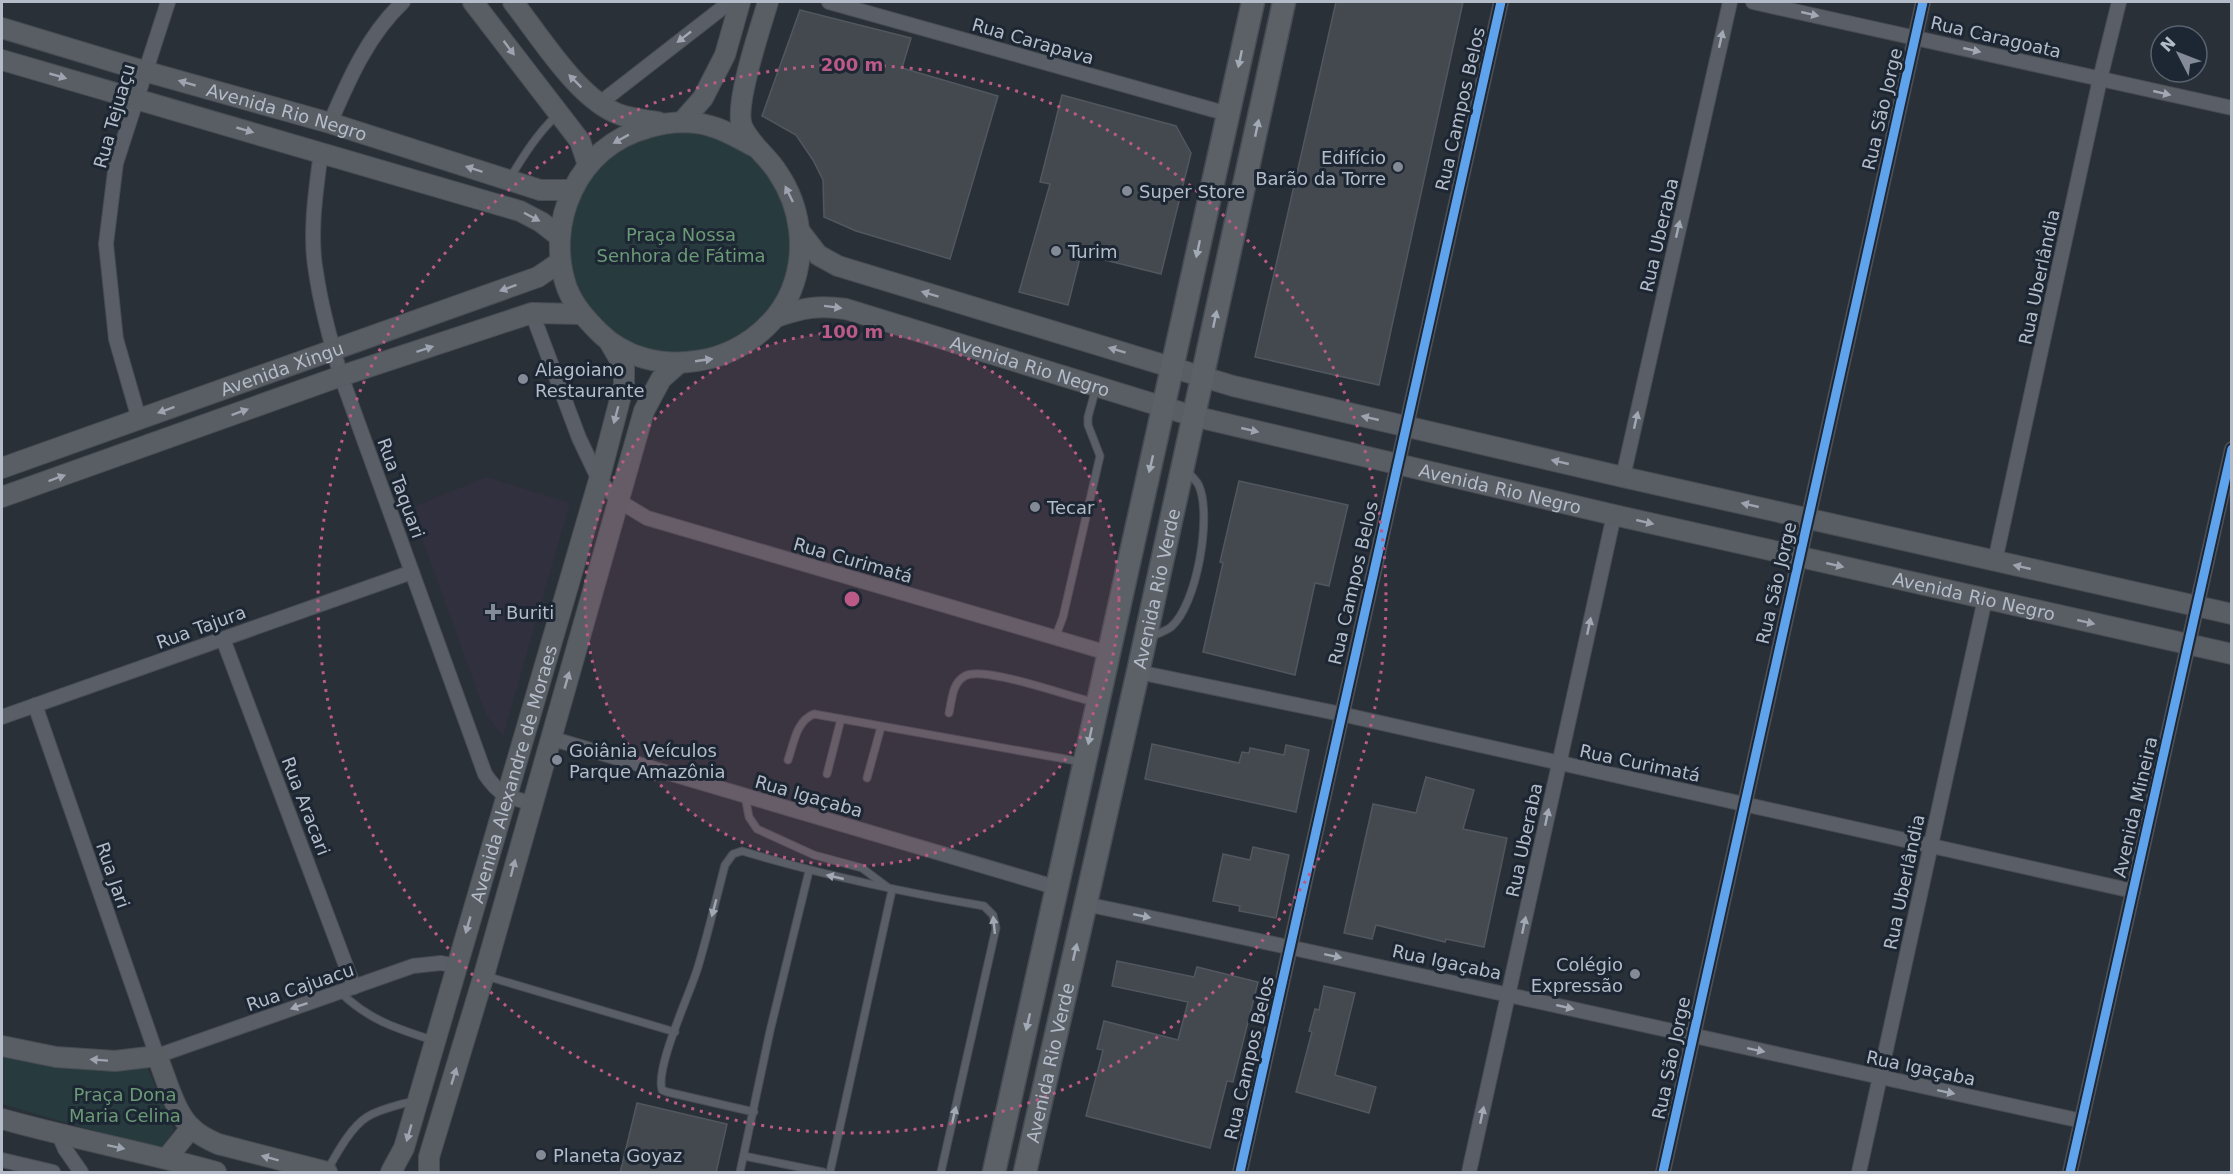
<svg xmlns="http://www.w3.org/2000/svg" width="2233" height="1174" font-family="'DejaVu Sans',sans-serif">
  <rect width="100%" height="100%" fill="#2a3038"/>
  <path fill="#31303e" d="M486,477l84,26 -67,233 -17,-21 -75,-207z"/>
  <g fill="#273a3e">
    <circle cx="681" cy="244" r="111"/>
    <path d="M2,1053l103,18 42,-4 27,63 -14,20 -158,-46z"/>
  </g>
  <g fill="#444950" stroke="#52575f" stroke-width="1.5">
    <path d="M1336,2h127l-84,383 -124,-28z"/>
    <path d="M800,10l111,28 -9,30 96,28 -48,163 -94,-28 -32,-14 -1,-37 -10,-20 -17,-25 -34,-19z"/>
    <path d="M1062,95l114,31 15,27 -30,121 -80,-20 -13,51 -49,-13 31,-108 -10,-2z"/>
    <path d="M1239,481l109,24 -19,81 -14,-3 -20,92 -92,-23 20,-89 -3,-1z"/>
    <path d="M1152,744l87,19 3,-11 7,1 1,-5 34,7 2,-10 23,5 -13,62 -151,-33z"/>
    <path d="M1426,777l48,13 -11,39 44,9 -23,109 -38,-8 -1,3 -69,-17 -4,14 -28,-6 29,-129 43,9z"/>
    <path d="M1253,847l36,8 -13,63 -37,-7 1,-5 -27,-5 10,-47 27,6z"/>
    <path d="M1117,961l77,16 3,-10 61,15 -25,100 -6,-1 -17,67 -124,-32 17,-66 -6,-1 7,-28 74,19 10,-38 -76,-16z"/>
    <path d="M1324,986l31,7 -20,82 41,12 -7,26 -73,-21 16,-60 -3,-1 6,-22 4,1z"/>
    <path d="M637,1103l90,21 -11,49h-96z"/>
  </g>
  <g fill="none" stroke-linecap="round" stroke-linejoin="round">
    <g stroke="#484c53" stroke-width="9">
      <g id="lane">
        <path d="M510,178c14,-23 27,-44 47,-63"/>
        <path d="M1150,637c7,-3 16,-6 21,-10 26,-22 41,-111 28,-141 -2,-5 -8,-10 -11,-14"/>
        <path d="M1055,638l8,-21 37,-161 -12,-31v-8l8,-29"/>
        <path d="M949,713c3,-13 3,-30 16,-37 18,-11 104,21 129,26"/>
        <path d="M788,760c6,-17 8,-39 26,-46l268,48"/>
        <path d="M827,774l14,-55"/>
        <path d="M867,778l14,-51"/>
        <path d="M745,796l4,21 8,12 57,26 48,13 28,21"/>
        <path d="M486,976l189,56"/>
        <path d="M340,992c29,28 55,36 92,48"/>
        <path d="M754,1112l-87,-20 -5,-2c-7,-23 28,-96 36,-123 10,-33 18,-68 27,-102l8,-11 9,-3c80,24 160,41 242,55l9,9 3,13 -55,244"/>
        <path d="M744,1156l79,16"/>
        <path d="M328,1169c9,-16 23,-42 39,-52 14,-9 33,-12 49,-17"/>
        <path d="M740,1172l30,-141 39,-160"/>
        <path d="M830,1172l62,-282"/>
      </g>
    </g>
    <g stroke="#484c53" stroke-width="16">
      <g id="street">
        <path d="M829,2l399,112"/>
        <path d="M1753,2l479,106"/>
        <path d="M600,103l130,-101"/>
        <path d="M330,123c19,-44 38,-88 73,-121"/>
        <path d="M321,152c-5,37 -12,83 -5,120 5,35 15,71 25,104l144,398c14,21 22,23 46,29"/>
        <path d="M532,313l47,125 20,42 20,21 28,17 461,135"/>
        <path d="M139,419l-23,-80 -10,-95 10,-81 52,-161"/>
        <path d="M1623,477l107,-475"/>
        <path d="M1995,561l105,-482 19,-77"/>
        <path d="M223,639l131,348"/>
        <path d="M1138,672l203,42 792,177"/>
        <path d="M35,705l122,351 256,-90 28,-3 16,3"/>
        <path d="M2,717l410,-145"/>
        <path d="M550,738l508,150"/>
        <path d="M1085,904c333,69 664,145 997,217"/>
        <path d="M59,1135l6,14 16,23"/>
        <path d="M2,1160l51,12"/>
        <path d="M1240,1172l261,-1170"/>
        <path d="M1469,1172l145,-657"/>
        <path d="M1663,1172l260,-1170"/>
        <path d="M1859,1172l126,-573"/>
        <path d="M2070,1172l162,-723"/>
      </g>
    </g>
    <g stroke="#484c53" stroke-width="22">
      <g id="secondary">
        <path d="M473,2l107,139 8,24"/>
        <path d="M513,2c27,34 66,99 108,113 12,4 25,5 37,7"/>
        <path id="s1" d="M2,28l142,43 186,52 210,67h31"/>
        <path d="M2,60l518,151 21,11 18,14"/>
        <path d="M682,122l21,-24 22,-43 15,-53"/>
        <path d="M755,147c-15,-8 -29,-17 -45,-21 -21,-6 -43,-4 -63,2 -69,18 -103,95 -80,160 7,18 19,31 32,44 26,26 62,34 97,29 40,-5 79,-32 95,-70 16,-39 10,-84 -13,-118 -10,-17 -28,-28 -36,-47 -8,-22 19,-100 26,-124"/>
        <path d="M801,233l17,22 20,11 395,120 390,91 609,137"/>
        <path id="s2" d="M776,317c26,-9 42,-12 70,-8l347,107 421,99 618,139"/>
        <path id="s3" d="M2,468l536,-191 22,-15"/>
        <path d="M2,497l339,-121 191,-63 49,1"/>
        <path d="M2,1046l54,11 59,4 42,-5c9,21 18,59 36,73 7,7 16,11 25,15l109,28"/>
        <path d="M2,1119c71,20 143,33 214,53"/>
        <path d="M167,1158l24,-30"/>
        <path id="s4" d="M391,1172l13,-24 195,-668 25,-96v-17l-14,-24"/>
        <path d="M429,1172v-15l55,-182 160,-564 17,-32 17,-15"/>
      </g>
    </g>
    <g stroke="#484c55" stroke-width="25">
      <g id="primary">
        <path d="M994,1172l259,-1170"/>
        <path id="s5" d="M1025,1172l113,-500 146,-670"/>
      </g>
    </g>
    <use href="#lane" stroke="#5a5e66" stroke-width="7"/>
    <use href="#street" stroke="#5a5e66" stroke-width="14"/>
    <use href="#secondary" stroke="#595d64" stroke-width="20"/>
    <use href="#primary" stroke="#5c6168" stroke-width="22"/>
    <g stroke="#1d2633" stroke-width="13">
      <g id="cycleway">
        <path d="M1240,1172l261,-1170"/>
        <path d="M1663,1172l260,-1170"/>
        <path d="M2070,1172l162,-723"/>
      </g>
    </g>
    <use href="#cycleway" stroke="#60a3ed" stroke-width="9"/>
  </g>
  <defs><path id="oneway-solid" d="M-6-.8H1V-3.2L6.5 0L1 3.2V.8H-6Z" transform="scale(1.5)"/></defs>
  <g fill="#a2a9b5">
    <use href="#oneway-solid" transform="translate(1810 14) rotate(13)"/>
    <use href="#oneway-solid" transform="translate(684 37) rotate(142)"/>
    <use href="#oneway-solid" transform="translate(1721 39) rotate(-77)"/>
    <use href="#oneway-solid" transform="translate(1972 50) rotate(13)"/>
    <use href="#oneway-solid" transform="translate(2162 93) rotate(13)"/>
    <use href="#oneway-solid" transform="translate(1678 229) rotate(-77)"/>
    <use href="#oneway-solid" transform="translate(1636 420) rotate(-77)"/>
    <use href="#oneway-solid" transform="translate(1589 626) rotate(-78)"/>
    <use href="#oneway-solid" transform="translate(1547 817) rotate(-78)"/>
    <use href="#oneway-solid" transform="translate(835 877) rotate(-167)"/>
    <use href="#oneway-solid" transform="translate(714 908) rotate(105)"/>
    <use href="#oneway-solid" transform="translate(1142 916) rotate(12)"/>
    <use href="#oneway-solid" transform="translate(994 925) rotate(-96)"/>
    <use href="#oneway-solid" transform="translate(1524 925) rotate(-78)"/>
    <use href="#oneway-solid" transform="translate(1333 956) rotate(12)"/>
    <use href="#oneway-solid" transform="translate(299 1006) rotate(161)"/>
    <use href="#oneway-solid" transform="translate(1565 1007) rotate(13)"/>
    <use href="#oneway-solid" transform="translate(1756 1050) rotate(12)"/>
    <use href="#oneway-solid" transform="translate(1946 1092) rotate(12)"/>
    <use href="#oneway-solid" transform="translate(954 1115) rotate(-77)"/>
    <use href="#oneway-solid" transform="translate(1482 1115) rotate(-78)"/>
  </g>
  <g fill="#9da4b0">
    <use href="#oneway-solid" transform="translate(509 48) rotate(53)"/>
    <use href="#oneway-solid" transform="translate(58 76) rotate(16)"/>
    <use href="#oneway-solid" transform="translate(575 81) rotate(-135)"/>
    <use href="#oneway-solid" transform="translate(187 83) rotate(-164)"/>
    <use href="#oneway-solid" transform="translate(245 130) rotate(16)"/>
    <use href="#oneway-solid" transform="translate(621 139) rotate(151)"/>
    <use href="#oneway-solid" transform="translate(474 169) rotate(-162)"/>
    <use href="#oneway-solid" transform="translate(789 194) rotate(-116)"/>
    <use href="#oneway-solid" transform="translate(532 217) rotate(28)"/>
    <use href="#oneway-solid" transform="translate(508 288) rotate(160)"/>
    <use href="#oneway-solid" transform="translate(930 294) rotate(-163)"/>
    <use href="#oneway-solid" transform="translate(833 307) rotate(7)"/>
    <use href="#oneway-solid" transform="translate(425 349) rotate(-18)"/>
    <use href="#oneway-solid" transform="translate(1117 350) rotate(-163)"/>
    <use href="#oneway-solid" transform="translate(704 360) rotate(-8)"/>
    <use href="#oneway-solid" transform="translate(166 410) rotate(160)"/>
    <use href="#oneway-solid" transform="translate(240 412) rotate(-20)"/>
    <use href="#oneway-solid" transform="translate(616 415) rotate(105)"/>
    <use href="#oneway-solid" transform="translate(1370 418) rotate(-167)"/>
    <use href="#oneway-solid" transform="translate(1250 430) rotate(13)"/>
    <use href="#oneway-solid" transform="translate(1560 462) rotate(-167)"/>
    <use href="#oneway-solid" transform="translate(57 478) rotate(-20)"/>
    <use href="#oneway-solid" transform="translate(1750 505) rotate(-167)"/>
    <use href="#oneway-solid" transform="translate(1645 522) rotate(13)"/>
    <use href="#oneway-solid" transform="translate(1835 565) rotate(13)"/>
    <use href="#oneway-solid" transform="translate(2022 567) rotate(-167)"/>
    <use href="#oneway-solid" transform="translate(2086 622) rotate(13)"/>
    <use href="#oneway-solid" transform="translate(567 680) rotate(-74)"/>
    <use href="#oneway-solid" transform="translate(513 868) rotate(-75)"/>
    <use href="#oneway-solid" transform="translate(468 925) rotate(106)"/>
    <use href="#oneway-solid" transform="translate(99 1060) rotate(-176)"/>
    <use href="#oneway-solid" transform="translate(454 1076) rotate(-73)"/>
    <use href="#oneway-solid" transform="translate(409 1133) rotate(106)"/>
    <use href="#oneway-solid" transform="translate(116 1147) rotate(12)"/>
    <use href="#oneway-solid" transform="translate(270 1158) rotate(-165)"/>
  </g>
  <g fill="#a2aab6">
    <use href="#oneway-solid" transform="translate(1240 59) rotate(102)"/>
    <use href="#oneway-solid" transform="translate(1257 128) rotate(-78)"/>
    <use href="#oneway-solid" transform="translate(1198 249) rotate(102)"/>
    <use href="#oneway-solid" transform="translate(1215 319) rotate(-78)"/>
    <use href="#oneway-solid" transform="translate(1151 464) rotate(103)"/>
    <use href="#oneway-solid" transform="translate(1090 736) rotate(102)"/>
    <use href="#oneway-solid" transform="translate(1075 952) rotate(-77)"/>
    <use href="#oneway-solid" transform="translate(1028 1022) rotate(103)"/>
  </g>
  <circle cx="852" cy="599" r="267" fill="#bc5a87" fill-opacity=".12"/>
  <g fill="none" stroke="#bc5a87" stroke-width="3" stroke-dasharray="3 6">
    <circle cx="852" cy="599" r="267"/>
    <circle cx="852" cy="599" r="534"/>
  </g>
  <g fill="#848b96" stroke="#1d2633" stroke-width="2">
    <circle cx="1398" cy="167" r="6"/>
    <circle cx="1127" cy="191" r="6"/>
    <circle cx="1056" cy="251" r="6"/>
    <circle cx="523" cy="379" r="6"/>
    <circle cx="1035" cy="507" r="6"/>
    <path d="M490 603h6v6h6v6h-6v6h-6v-6h-6v-6h6z"/>
    <circle cx="557" cy="760" r="6"/>
    <circle cx="1635" cy="974" r="6"/>
    <circle cx="541" cy="1155" r="6"/>
  </g>
  <g text-anchor="middle" dominant-baseline="central" stroke-width="6" stroke-linejoin="round" paint-order="stroke">
    <g font-size="18" fill="#b4bcc9" stroke="#1d2633">
      <text transform="translate(1996 37) rotate(13)">Rua Caragoata</text>
      <text transform="translate(1033 41) rotate(16)">Rua Carapava</text>
      <text transform="translate(1460 109) rotate(-77)">Rua Campos Belos</text>
      <text transform="translate(1882 109) rotate(-77)">Rua São Jorge</text>
      <text stroke="none"><textPath href="#s1" startOffset="297">Avenida Rio Negro</textPath></text>
      <text transform="translate(114 116) rotate(-74)">Rua Tejuaçu</text>
      <text transform="translate(1659 235) rotate(-77)">Rua Uberaba</text>
      <text transform="translate(2039 277) rotate(-78)">Rua Uberlândia</text>
      <text stroke="none"><textPath href="#s2" startOffset="264">Avenida Rio Negro</textPath></text>
      <text stroke="none"><textPath href="#s3" startOffset="297">Avenida Xingu</textPath></text>
      <text transform="translate(401 488) rotate(70)">Rua Taquari</text>
      <text stroke="none"><textPath href="#s2" startOffset="750">Avenida Rio Negro</textPath></text>
      <text transform="translate(853 560) rotate(16)">Rua Curimatá</text>
      <text transform="translate(1353 583) rotate(-77)">Rua Campos Belos</text>
      <text transform="translate(1776 583) rotate(-77)">Rua São Jorge</text>
      <text stroke="none"><textPath href="#s5" startOffset="598">Avenida Rio Verde</textPath></text>
      <text stroke="none"><textPath href="#s2" startOffset="1236">Avenida Rio Negro</textPath></text>
      <text transform="translate(201 627) rotate(-20)">Rua Tajura</text>
      <text transform="translate(1640 763) rotate(12)">Rua Curimatá</text>
      <text stroke="none"><textPath href="#s4" startOffset="417">Avenida Alexandre de Moraes</textPath></text>
      <text transform="translate(809 796) rotate(16)">Rua Igaçaba</text>
      <text transform="translate(306 806) rotate(69)">Rua Aracari</text>
      <text transform="translate(2135 807) rotate(-77)">Avenida Mineira</text>
      <text transform="translate(1524 840) rotate(-78)">Rua Uberaba</text>
      <text transform="translate(113 875) rotate(71)">Rua Jari</text>
      <text transform="translate(1904 882) rotate(-78)">Rua Uberlândia</text>
      <text transform="translate(1447 962) rotate(12)">Rua Igaçaba</text>
      <text transform="translate(300 987) rotate(-19)">Rua Cajuacu</text>
      <text transform="translate(1249 1058) rotate(-77)">Rua Campos Belos</text>
      <text transform="translate(1671 1058) rotate(-78)">Rua São Jorge</text>
      <text stroke="none"><textPath href="#s5" startOffset="112">Avenida Rio Verde</textPath></text>
      <text transform="translate(1921 1068) rotate(12)">Rua Igaçaba</text>
    </g>
    <g font-size="18" fill="#b4bcc9" stroke="#1d2633" text-anchor="start">
      <text x="1386" y="157" text-anchor="end">Edifício<tspan x="1386" dy="21">Barão da Torre</tspan></text>
      <text x="1139" y="191">Super Store</text>
      <text x="1068" y="251">Turim</text>
      <text x="535" y="369">Alagoiano<tspan x="535" dy="21">Restaurante</tspan></text>
      <text x="1047" y="507">Tecar</text>
      <text x="506" y="612">Buriti</text>
      <text x="569" y="750">Goiânia Veículos<tspan x="569" dy="21">Parque Amazônia</tspan></text>
      <text x="1623" y="964" text-anchor="end">Colégio<tspan x="1623" dy="21">Expressão</tspan></text>
      <text x="553" y="1155">Planeta Goyaz</text>
    </g>
    <g font-size="18" fill="#6b9a76" stroke="#1d2633">
      <text x="681" y="234">Praça Nossa<tspan x="681" dy="21">Senhora de Fátima</tspan></text>
      <text x="125" y="1094">Praça Dona<tspan x="125" dy="21">Maria Celina</tspan></text>
    </g>
  </g>
  <circle cx="852" cy="599" r="9" fill="#bc5a87" stroke="#1d2633" stroke-width="3"/>
  <g font-size="18" text-anchor="middle" font-weight="bold" fill="#bc5a87" stroke="#1d2633" stroke-width="6" stroke-linejoin="round" paint-order="stroke">
    <text x="852" y="71">200 m</text>
    <text x="852" y="338">100 m</text>
  </g>
  <rect width="2233" height="1174" fill="none" stroke="#b4bcc9" stroke-width="6"/>
  <g transform="translate(2179 54) rotate(312)"><circle r="28" fill="#1d2633" stroke="#59626f" stroke-width="1.5"/>
  <path d="M0-4.5L10 22L0 15L-10 22Z" fill="#848b96"/>
  <text y="-9" font-size="16" font-weight="bold" text-anchor="middle" fill="#b4bcc9">N</text>
  </g>
</svg>
